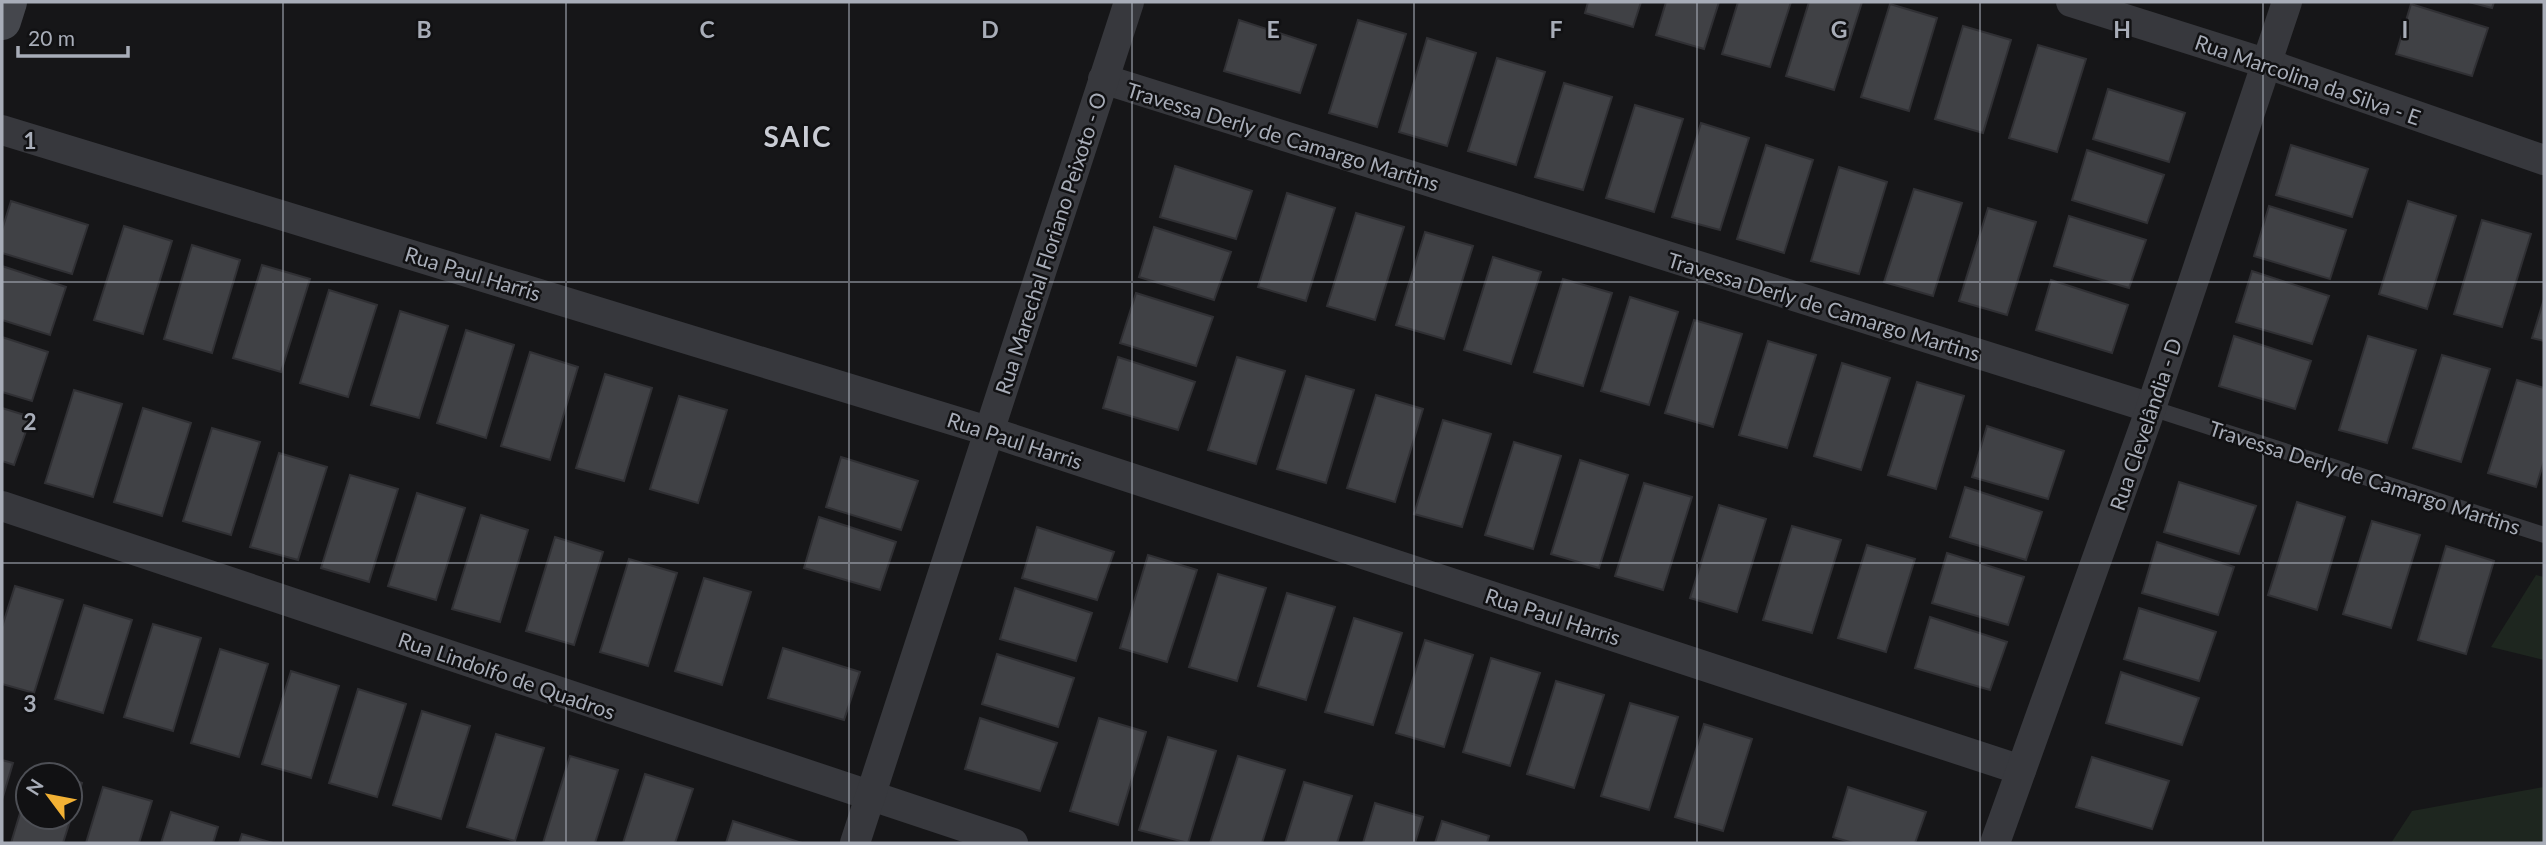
<svg xmlns="http://www.w3.org/2000/svg" width="2546" height="845" font-family="Lato,sans-serif">
  <rect width="100%" height="100%" fill="#161618"/>
  <g fill="#1e261f">
    <path d="M2536,575l8,2v83l-53,-13z"/>
    <path d="M2544,787v56h-153l21,-32z"/>
  </g>
  <g fill="#404145" stroke="#303034" stroke-width="2">
    <path d="M1588,2h53l-8,25 -48,-14z"/>
    <path d="M1666,2h53l-15,47 -48,-14z"/>
    <path d="M1738,2h53l-21,65 -48,-13z"/>
    <path d="M1809,2h53l-28,88 -48,-14z"/>
    <path d="M2469,2h25l-2,6z"/>
    <path d="M1890,4l47,14 -28,93 -48,-14z"/>
    <path d="M2411,4l77,24 -16,48 -76,-22z"/>
    <path d="M1239,20l77,25 -16,48 -76,-22z"/>
    <path d="M1358,20l48,14 -29,93 -48,-14z"/>
    <path d="M1963,26l48,14 -28,93 -48,-14z"/>
    <path d="M1427,38l49,15 -29,93 -48,-14z"/>
    <path d="M2038,45l48,14 -29,93 -48,-14z"/>
    <path d="M1497,58l48,14 -29,93 -48,-14z"/>
    <path d="M1564,83l48,14 -29,93 -48,-13z"/>
    <path d="M2108,89l77,24 -16,49 -76,-23z"/>
    <path d="M1635,105l48,14 -29,93 -48,-14z"/>
    <path d="M1701,123l48,15 -29,92 -48,-13z"/>
    <path d="M1766,145l47,15 -29,93 -47,-14z"/>
    <path d="M2291,145l77,24 -16,48 -76,-22z"/>
    <path d="M2087,150l77,25 -17,48 -75,-23z"/>
    <path d="M1175,166l77,25 -16,48 -76,-22z"/>
    <path d="M1839,167l48,15 -28,92 -48,-13z"/>
    <path d="M1914,189l48,14 -29,93 -49,-14z"/>
    <path d="M1287,193l48,15 -29,93 -48,-14z"/>
    <path d="M11,201l77,24 -16,49 -70,-21v-23z"/>
    <path d="M2408,201l48,15 -29,93 -48,-15z"/>
    <path d="M2269,206l77,24 -16,49 -76,-23z"/>
    <path d="M1988,208l48,14 -29,93 -48,-14z"/>
    <path d="M1356,213l48,14 -29,93 -48,-14z"/>
    <path d="M2069,216l77,24 -17,48 -75,-22z"/>
    <path d="M2482,220l49,14 -29,93 -48,-13z"/>
    <path d="M124,226l48,15 -29,93 -49,-14z"/>
    <path d="M1154,227l77,25 -17,48 -75,-23z"/>
    <path d="M1425,232l48,14 -29,93 -48,-14z"/>
    <path d="M192,245l48,15 -28,93 -48,-14z"/>
    <path d="M1493,257l48,15 -30,92 -47,-14z"/>
    <path d="M262,265l48,14 -29,93 -48,-14z"/>
    <path d="M2,266l64,21 -16,48 -48,-15z"/>
    <path d="M2252,271l77,25 -17,48 -76,-22z"/>
    <path d="M1563,279l49,14 -29,93 -49,-14z"/>
    <path d="M2051,280l77,25 -16,48 -76,-23z"/>
    <path d="M329,290l48,15 -29,92 -48,-14z"/>
    <path d="M1136,293l77,24 -17,49 -76,-23z"/>
    <path d="M1630,297l48,15 -29,93 -48,-14z"/>
    <path d="M2544,299v42l-12,-3z"/>
    <path d="M400,311l48,15 -29,92 -48,-13z"/>
    <path d="M1694,320l48,14 -29,93 -48,-14z"/>
    <path d="M466,330l48,15 -28,93 -49,-15z"/>
    <path d="M2234,336l77,25 -16,48 -76,-23z"/>
    <path d="M2368,336l48,14 -29,93 -48,-13z"/>
    <path d="M2,337l46,15 -16,49 -30,-9z"/>
    <path d="M1768,341l48,14 -29,93 -48,-13z"/>
    <path d="M530,352l48,15 -28,93 -49,-14z"/>
    <path d="M2442,355l48,14 -29,93 -48,-14z"/>
    <path d="M1118,357l77,25 -17,48 -75,-22z"/>
    <path d="M1237,357l48,14 -29,93 -48,-14z"/>
    <path d="M1842,363l48,15 -29,92 -47,-14z"/>
    <path d="M605,374l47,14 -28,93 -48,-13z"/>
    <path d="M1306,376l48,14 -28,93 -49,-14z"/>
    <path d="M2517,380l27,8v73l-8,26 -48,-14z"/>
    <path d="M1917,382l47,14 -28,93 -48,-14z"/>
    <path d="M74,390l48,14 -29,93 -48,-14z"/>
    <path d="M1376,395l47,14 -28,93 -48,-14z"/>
    <path d="M679,396l48,14 -29,93 -48,-14z"/>
    <path d="M2,408l29,9 -17,48 -12,-4z"/>
    <path d="M143,408l48,15 -29,93 -48,-14z"/>
    <path d="M1443,420l48,14 -29,93 -48,-13z"/>
    <path d="M1987,426l77,25 -16,48 -76,-22z"/>
    <path d="M212,428l48,14 -29,93 -48,-14z"/>
    <path d="M1514,442l47,14 -28,93 -48,-14z"/>
    <path d="M279,453l48,14 -29,93 -48,-13z"/>
    <path d="M841,457l77,24 -17,49 -75,-23z"/>
    <path d="M1580,460l48,15 -29,93 -48,-14z"/>
    <path d="M350,475l48,14 -29,93 -48,-14z"/>
    <path d="M2179,482l77,24 -17,48 -75,-22z"/>
    <path d="M1644,483l48,14 -29,93 -48,-14z"/>
    <path d="M1965,487l77,25 -16,48 -76,-23z"/>
    <path d="M417,493l48,15 -29,92 -48,-14z"/>
    <path d="M2297,502l48,15 -28,93 -49,-15z"/>
    <path d="M1719,505l47,14 -29,93 -47,-14z"/>
    <path d="M481,515l47,15 -28,92 -48,-13z"/>
    <path d="M819,517l77,25 -16,48 -76,-22z"/>
    <path d="M2372,521l48,14 -29,93 -48,-14z"/>
    <path d="M1792,526l49,14 -29,93 -49,-13z"/>
    <path d="M1037,527l77,25 -17,48 -75,-22z"/>
    <path d="M555,537l48,15 -29,93 -48,-14z"/>
    <path d="M2157,542l77,25 -16,48 -76,-22z"/>
    <path d="M1867,545l48,14 -29,93 -48,-14z"/>
    <path d="M2446,546l48,15 -28,93 -48,-14z"/>
    <path d="M1947,553l77,24 -16,48 -76,-22z"/>
    <path d="M1148,555l49,15 -30,92 -47,-14z"/>
    <path d="M629,559l48,14 -29,93 -48,-14z"/>
    <path d="M1218,574l48,14 -29,93 -48,-14z"/>
    <path d="M704,578l47,14 -29,93 -47,-14z"/>
    <path d="M15,586l48,14 -29,93 -32,-9v-57z"/>
    <path d="M1015,588l77,25 -16,48 -76,-22z"/>
    <path d="M1287,593l48,14 -29,93 -48,-14z"/>
    <path d="M84,605l48,15 -29,93 -48,-14z"/>
    <path d="M2139,608l77,24 -17,49 -75,-22z"/>
    <path d="M1930,617l77,25 -17,48 -75,-22z"/>
    <path d="M1354,618l48,15 -29,92 -48,-13z"/>
    <path d="M153,624l48,14 -28,93 -49,-14z"/>
    <path d="M1425,640l48,15 -29,92 -48,-14z"/>
    <path d="M783,648l77,24 -16,48 -76,-22z"/>
    <path d="M220,649l48,15 -29,93 -48,-14z"/>
    <path d="M997,654l77,24 -16,49 -76,-23z"/>
    <path d="M1491,658l49,15 -30,93 -47,-14z"/>
    <path d="M291,671l48,15 -28,92 -49,-14z"/>
    <path d="M2121,672l78,26 -17,47 -76,-22z"/>
    <path d="M1556,681l48,14 -30,93 -47,-14z"/>
    <path d="M358,689l48,15 -29,93 -48,-14z"/>
    <path d="M1630,703l48,14 -29,93 -48,-14z"/>
    <path d="M422,711l48,15 -29,93 -48,-14z"/>
    <path d="M980,718l77,25 -17,48 -75,-22z"/>
    <path d="M1099,718l47,14 -28,93 -48,-14z"/>
    <path d="M1704,724l48,15 -29,92 -48,-14z"/>
    <path d="M496,734l48,14 -29,93 -48,-14z"/>
    <path d="M1168,737l48,14 -28,92 -49,-13z"/>
    <path d="M570,756l48,14 -23,73h-52z"/>
    <path d="M1238,756l47,14 -23,73h-52z"/>
    <path d="M2092,757l77,24 -17,48 -76,-22z"/>
    <path d="M2,760l11,3 -11,37z"/>
    <path d="M34,768l23,7h-25z"/>
    <path d="M645,774l48,15 -18,54h-52z"/>
    <path d="M70,779l12,4 -19,60h-52l17,-56v30h42z"/>
    <path d="M1304,782l48,14 -15,47h-52z"/>
    <path d="M103,787l49,14 -13,42h-53z"/>
    <path d="M1848,787l78,25 -11,31h-62l-20,-6z"/>
    <path d="M1375,803l48,14 -8,26h-52z"/>
    <path d="M171,812l47,15 -5,16h-52z"/>
    <path d="M733,821l69,22h-76z"/>
    <path d="M1442,821l47,15 -2,7h-52z"/>
    <path d="M242,834l31,9h-34z"/>
  </g>
  <g fill="none" stroke-linecap="round" stroke-linejoin="round">
    <path stroke="#37383d" stroke-width="16" d="M2151,408l393,127"/>
    <g stroke="#37383d" stroke-width="30">
      <path d="M2071,2l194,61 279,97"/>
      <path d="M1103,79l1048,329"/>
      <path d="M2,130l986,301 1033,339"/>
      <path d="M2,506l1011,337"/>
      <path d="M855,843l274,-841"/>
      <path d="M1995,843l156,-435 136,-406"/>
    </g>
    <path stroke="#45474d" stroke-width="38" d="M2,21l6,-19"/>
  </g>
  <path fill="none" stroke="#a8adb8" stroke-width="2" stroke-opacity="0.55" d="M283,2v841M566,2v841M849,2v841M1132,2v841M1414,2v841M1697,2v841M1980,2v841M2263,2v841M2,282h2542M2,563h2542"/>
  <g text-anchor="middle" dominant-baseline="central" stroke-width="5" stroke-linejoin="round" paint-order="stroke">
    <g font-size="21" fill="#a8adb8" stroke="#111113">
      <text transform="translate(2308 79) rotate(19)">Rua Marcolina da Silva - E</text>
      <text transform="translate(1283 136) rotate(17)">Travessa Derly de Camargo Martins</text>
      <text transform="translate(1050 243) rotate(-72)">Rua Marechal Floriano Peixoto - O</text>
      <text transform="translate(473 273) rotate(17)">Rua Paul Harris</text>
      <text transform="translate(1824 306) rotate(17)">Travessa Derly de Camargo Martins</text>
      <text transform="translate(2145 424) rotate(-71)">Rua Clevelândia - D</text>
      <text transform="translate(1015 440) rotate(18)">Rua Paul Harris</text>
      <text transform="translate(2365 477) rotate(18)">Travessa Derly de Camargo Martins</text>
      <text transform="translate(1553 616) rotate(18)">Rua Paul Harris</text>
      <text transform="translate(507 675) rotate(19)">Rua Lindolfo de Quadros</text>
    </g>
    <g font-size="28" font-weight="bold" letter-spacing="2" fill="#c9ccd4" stroke="#111113">
      <text x="798" y="136">SAIC</text>
    </g>
  </g>
  <g font-size="23" text-anchor="middle" font-weight="bold" fill="#a8adb8" stroke="#111113" stroke-width="5" stroke-linejoin="round" paint-order="stroke">
    <text x="424" y="38">B</text>
    <text x="707" y="38">C</text>
    <text x="990" y="38">D</text>
    <text x="1273" y="38">E</text>
    <text x="1556" y="38">F</text>
    <text x="1839" y="38">G</text>
    <text x="2122" y="38">H</text>
    <text x="2405" y="38">I</text>
    <text x="30" y="149">1</text>
    <text x="30" y="430">2</text>
    <text x="30" y="712">3</text>
  </g>
  <rect width="2546" height="845" fill="none" stroke="#a8adb8" stroke-width="7"/>
  <g transform="translate(49 796) rotate(302)"><circle r="33" fill="#111113" stroke="#4d4f55" stroke-width="2"/>
  <path d="M0-5L12 26L0 18L-12 26Z" fill="#f2b134"/>
  <text y="-10" font-size="19" font-weight="bold" text-anchor="middle" fill="#a8adb8">N</text>
  </g>
  <path d="M18 46v10h110v-10" fill="none" stroke="#a8adb8" stroke-width="3.5"/>
  <text x="28" y="46" font-size="21" fill="#a8adb8" stroke="#111113" stroke-width="5" paint-order="stroke">20 m</text>
</svg>
